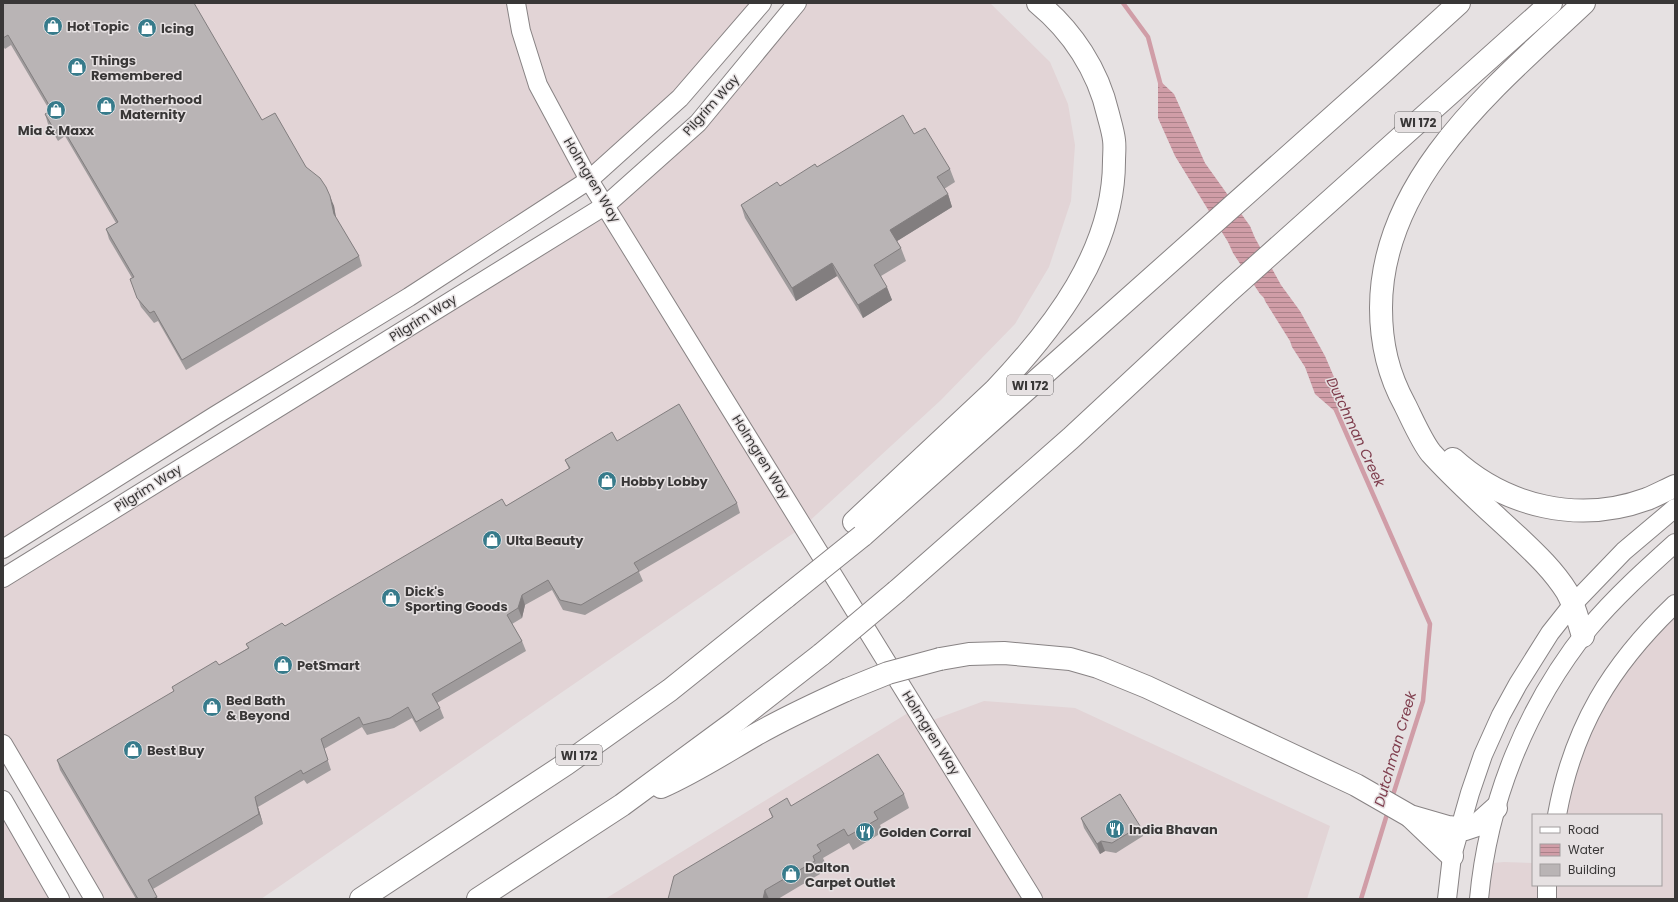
<svg xmlns="http://www.w3.org/2000/svg" width="1678" height="902" font-family="Poppins,sans-serif">
  <defs>
    <pattern id="water-rules" width="6" height="5" patternUnits="userSpaceOnUse"><rect width="6" height="5" fill="#d09da7"/><path d="M0 2.5h6" fill="none" stroke="#aa8189"/></pattern>
  </defs>
  <rect width="100%" height="100%" fill="#e6e1e2"/>
  <g fill="#e2d4d6">
    <path d="M3,3h759l-173,177 -586,368z"/>
    <path d="M797,3h193l60,59 18,42 7,41 -4,56 -22,66 -34,57 -74,76 -137,126 -543,373h-167l-91,-155v-166l603,-373 92,-82z"/>
    <path d="M1675,604v295h-196l3,-35 22,-2 29,1v22h128v-70h-104l28,-92z"/>
    <path d="M984,701l91,7 255,118 -23,73h-702l311,-191 9,15z"/>
    <path d="M3,800l57,99h-57z"/>
  </g>
  <path fill="url(#water-rules)" d="M1158,79l16,15 31,69 45,63 5,12 26,47 19,26 25,45 15,35 -2,23 -23,-20 -10,-27 -13,-20 -2,-6 -25,-40 -1,-3 -4,-4 -27,-41 -5,-11 -53,-86 -17,-38z"/>
  <g fill="none" stroke-linecap="round" stroke-linejoin="round">
    <g stroke="#d09da7" stroke-width="4.5">
      <path d="M1123,3l25,34 13,49"/>
      <path d="M1336,410l94,214 -7,77 -31,97"/>
      <path d="M1361,899l27,-88"/>
    </g>
    <g stroke="#888384" stroke-width="20">
      <g id="minor">
        <path d="M516,3l5,28 17,54 51,95 444,719"/>
        <path d="M3,549l213,-134 193,-118 180,-117 91,-82 82,-95"/>
        <path d="M3,578l603,-373 92,-82 99,-120"/>
        <path d="M3,744l91,155"/>
        <path d="M3,800l57,99"/>
        <path d="M1557,815c16,-88 54,-150 118,-211"/>
        <path d="M1447,899l5,-43 18,-63 13,-38 18,-40 17,-31 32,-51 23,-29 51,-53 51,-43"/>
        <path d="M1479,899c9,-99 48,-194 110,-271 26,-31 56,-58 86,-85"/>
        <path d="M1547,899v-14"/>
      </g>
    </g>
    <g stroke="#888384" stroke-width="24">
      <g id="highway">
        <path d="M1453,459c53,48 126,65 194,40 10,-4 19,-9 28,-13"/>
        <path d="M854,522l141,-132c59,-62 119,-139 119,-229 0,-6 1,-14 0,-21 -1,-9 -4,-18 -6,-26 -10,-44 -36,-83 -70,-111"/>
        <path d="M862,536l520,-463 77,-70"/>
        <path d="M897,591l174,-153 156,-145 324,-290"/>
        <path d="M1583,636c-5,-15 -8,-30 -16,-44 -13,-21 -31,-38 -49,-55 -29,-27 -60,-54 -87,-84 -9,-11 -19,-34 -26,-48 -17,-31 -24,-61 -24,-97 0,-130 116,-223 203,-305"/>
        <path d="M940,659l29,-5 35,-1 66,6 28,8 49,20 209,98 54,31 38,11 17,2 12,-4 19,-17"/>
        <path d="M661,787c34,-15 63,-34 94,-52 30,-17 60,-31 91,-45"/>
        <path d="M1411,817l41,39"/>
        <path d="M361,899l205,-135 104,-74 116,-93"/>
        <path d="M478,899l144,-94 114,-84 86,-67"/>
      </g>
    </g>
    <use href="#minor" stroke="#fff" stroke-width="18"/>
    <use href="#highway" stroke="#fff" stroke-width="22"/>
    <g stroke="#888384" stroke-width="24" stroke-linecap="butt">
      <g id="highway-bridge">
        <path d="M786,597l76,-61"/>
        <path d="M822,654l75,-63"/>
        <path d="M846,690l42,-17 52,-14"/>
      </g>
    </g>
    <use href="#highway-bridge" stroke="#fff" stroke-width="22"/>
  </g>
  <g fill="#9f9b9c">
    <path d="M3,3l259,117 44,47 28,39 2,12 23,38 3,10 -176,104 -28,-49 -4,2 -13,-16 -11,-28 2,-1 -23,-39 -3,-10 10,-6 -51,-87 -7,5 -10,-17 -3,-10 5,-3 -39,-66 -6,4 -2,-3z"/>
    <path d="M914,134l36,35 5,13 -11,7 4,5 4,13 -55,34 4,7 5,13 -25,15 11,24 -29,18 -26,-42 -41,25 -51,-83 -4,-13 76,-38z"/>
    <path d="M617,441l120,62 3,10 -101,59 4,9 -58,34 -22,-5 -11,-20 -27,15 -3,13 -10,6 10,17 4,10 -89,52 3,5 4,10 -24,14 -8,-14 -18,10 -27,7 -5,-8 -38,22 7,21 -24,14 -3,-4 -46,27 5,17 -110,65 5,10h-22l-76,-129 -3,-10 117,-68 -2,-5 47,-22 29,-17 -2,-4 39,-18 221,-120 63,-37 -4,-9z"/>
    <path d="M904,794l5,14 -29,17 3,7 -30,18 -4,-7 -26,15 3,7 -8,4 2,5 -42,25h-110l104,-82 -3,-8 22,-3z"/>
    <path d="M1081,818l59,8 3,10 -27,17 -11,-2 -5,3 -16,-26z"/>
  </g>
  <g fill="#827e7f">
    <path d="M948,194l4,13 -58,36 -4,-13z"/>
    <path d="M330,196l4,10 3,18 -3,-10z"/>
    <path d="M832,263l5,13 -41,25 -4,-13z"/>
    <path d="M887,287l5,13 -29,18 -5,-13z"/>
    <path d="M522,595l3,10 -3,13 -4,-10z"/>
    <path d="M255,797l3,10 5,17 -4,-10z"/>
    <path d="M1101,841l4,10 -5,3 -3,-10z"/>
    <path d="M765,890l4,9h-6z"/>
  </g>
  <g fill="#b9b4b5" stroke="#827e7f">
    <path d="M3,3h191l68,117 13,-7 31,54 14,11 6,9 4,9 4,18 25,42 -177,104 -28,-49 -4,2 -13,-15 -7,-19 4,-2 -28,-48 12,-7 -56,-95 -7,4 -10,-17 7,-4 -44,-75 -5,3z"/>
    <path d="M903,115l11,19 11,-6 25,41 -13,8 11,17 -58,36 11,18 -27,17 13,22 -29,18 -26,-42 -40,25 -51,-83 36,-23 3,4 35,-22 2,3z"/>
    <path d="M679,404l58,99 -103,60 5,8 -58,34 -21,-5 -12,-20 -26,15 -4,13 -11,7 15,26 -90,53 8,14 -24,14 -8,-15 -18,11 -27,7 -4,-8 -38,22 7,21 -25,14 -2,-4 -46,27 4,17 -111,66 9,17 -4,2h-15l-81,-139 117,-69 -2,-4 44,-26 3,4 30,-17 -3,-4 36,-21 3,3 217,-127 4,7 64,-38 -5,-8 47,-28 5,9z"/>
    <path d="M878,754l26,40 -30,18 4,7 -30,17 -4,-7 -27,16 4,6 -8,5 2,5 -50,29 -2,9h-95l6,-23 99,-59 -4,-8 18,-11 4,8z"/>
    <path d="M1120,794l20,32 -28,17 -11,-2 -4,3 -16,-26z"/>
  </g>
  <defs>
    <g id="shop-disc" transform="scale(1)"><circle r="9.5" fill="#377b8b" stroke="#e6e1e2"/><path d="M-5-2.5h2.3a2.7 3.5 0 0 1 5.4 0H5L5.5 6h-11ZM-1.5-2.5h3a1.5 2.3 0 0 0-3 0Z" fill="#fff"/></g>
    <g id="restaurant-disc" transform="scale(1)"><circle r="9.5" fill="#377b8b" stroke="#e6e1e2"/><path d="M-5-6h1v4h1v-4h1v4h1v-4h1v5L-1.5 .5V6h-2V.5L-5-1ZM5-6V6H3V1.5H1.5Q1.5-4 5-6Z" fill="#fff"/></g>
  </defs>
  <g fill-rule="evenodd">
    <use href="#shop-disc" x="53" y="26"/>
    <use href="#shop-disc" x="147" y="28"/>
    <use href="#shop-disc" x="77" y="67"/>
    <use href="#shop-disc" x="106" y="106"/>
    <use href="#shop-disc" x="56" y="110"/>
    <use href="#shop-disc" x="607" y="481"/>
    <use href="#shop-disc" x="492" y="540"/>
    <use href="#shop-disc" x="391" y="598"/>
    <use href="#shop-disc" x="283" y="665"/>
    <use href="#shop-disc" x="212" y="707"/>
    <use href="#shop-disc" x="133" y="750"/>
    <use href="#restaurant-disc" x="1115" y="829"/>
    <use href="#restaurant-disc" x="865" y="832"/>
    <use href="#shop-disc" x="791" y="874"/>
  </g>
  <g text-anchor="middle" dominant-baseline="central" stroke-width="3" stroke-linejoin="round" paint-order="stroke">
    <g fill="#e6e1e2" stroke="#6d6a6a" stroke-width="1">
      <rect x="1395" y="112" width="46" height="20" rx="3"/>
      <rect x="1007" y="375" width="46" height="20" rx="3"/>
      <rect x="556" y="745" width="46" height="20" rx="3"/>
    </g>
    <g font-size="12" font-weight="bold" fill="#393737">
      <text x="1418" y="122">WI 172</text>
      <text x="1030" y="385">WI 172</text>
      <text x="579" y="755">WI 172</text>
    </g>
    <g font-size="13" font-weight="bold" fill="#393737" stroke="#e6e1e2" text-anchor="start">
      <text x="67" y="26">Hot Topic</text>
      <text x="161" y="28">Icing</text>
      <text x="91" y="60">Things<tspan x="91" dy="15">Remembered</tspan></text>
      <text x="120" y="99">Motherhood<tspan x="120" dy="15">Maternity</tspan></text>
      <text x="56" y="130" text-anchor="middle">Mia &amp; Maxx</text>
      <text x="621" y="481">Hobby Lobby</text>
      <text x="506" y="540">Ulta Beauty</text>
      <text x="405" y="591">Dick's<tspan x="405" dy="15">Sporting Goods</tspan></text>
      <text x="297" y="665">PetSmart</text>
      <text x="226" y="700">Bed Bath<tspan x="226" dy="15">&amp; Beyond</tspan></text>
      <text x="147" y="750">Best Buy</text>
      <text x="1129" y="829">India Bhavan</text>
      <text x="879" y="832">Golden Corral</text>
      <text x="805" y="867">Dalton<tspan x="805" dy="15">Carpet Outlet</tspan></text>
    </g>
    <g font-size="13" fill="#393737" stroke="#e6e1e2">
      <text transform="translate(711 105) rotate(-48)">Pilgrim Way</text>
      <text transform="translate(592 180) rotate(59)">Holmgren Way</text>
      <text transform="translate(423 318) rotate(-32)">Pilgrim Way</text>
      <text transform="translate(761 457) rotate(58)">Holmgren Way</text>
      <text transform="translate(148 488) rotate(-32)">Pilgrim Way</text>
      <text transform="translate(931 733) rotate(58)">Holmgren Way</text>
    </g>
    <g font-size="14" font-style="italic" fill="#7e3c4c" stroke="#e6e1e2">
      <text transform="translate(1356 432) rotate(65)">Dutchman Creek</text>
      <text transform="translate(1395 749) rotate(-74)">Dutchman Creek</text>
    </g>
  </g>
  <rect width="1678" height="902" fill="none" stroke="#393737" stroke-width="8"/>
  <rect x="1532" y="814" width="130" height="72" fill="#e6e1e2" stroke="#a19d9e"/>
  <rect x="1540" y="827" width="20" height="6" fill="#ffffff" stroke="#a19d9e"/>
  <text x="1568" y="834" font-size="12" fill="#393737">Road</text>
  <rect x="1540" y="844" width="20" height="12" fill="url(#water-rules)" stroke="#a19d9e"/>
  <text x="1568" y="854" font-size="12" fill="#393737">Water</text>
  <rect x="1540" y="864" width="20" height="12" fill="#b9b4b5" stroke="#a19d9e"/>
  <text x="1568" y="874" font-size="12" fill="#393737">Building</text>
</svg>
